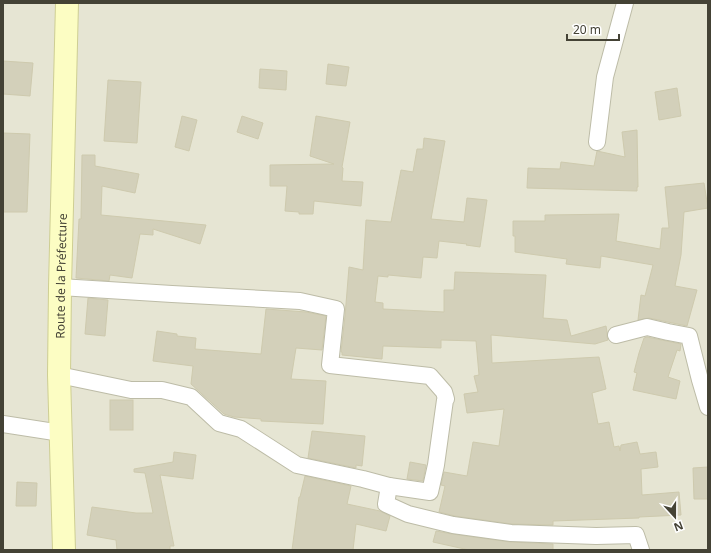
<svg xmlns="http://www.w3.org/2000/svg" width="711" height="553" font-family="'Noto Sans',sans-serif">
  <rect width="100%" height="100%" fill="#f2f2e5"/>
  <rect fill="#e6e5d3" x="3" y="3" width="705" height="547"/>
  <g fill="#d3d0ba" stroke="#cecaae">
    <path d="M3,61l30,2 -3,33 -27,-2z"/>
    <path d="M328,64l21,3 -3,19 -20,-2z"/>
    <path d="M260,69l27,2 -1,19 -27,-2z"/>
    <path d="M108,80l33,2 -4,61 -33,-2z"/>
    <path d="M677,88l4,28 -22,4 -4,-28z"/>
    <path d="M182,116l15,4 -8,31 -14,-4z"/>
    <path d="M242,116l21,7 -5,16 -21,-7z"/>
    <path d="M316,116l34,6 -8,45 1,1 -1,13 21,1 -2,24 -47,-5 -1,13h-14v-2l-14,-1 2,-25h-17v-21l64,-1 -24,-8z"/>
    <path d="M637,130l1,57h-1v4l-110,-3 1,-20 32,1 1,-7 33,4 3,-15 28,6 -3,-25z"/>
    <path d="M3,133l27,1 -3,78h-24z"/>
    <path d="M424,138l21,3 -14,78 33,3 3,-24 20,2 -7,47 -14,-2 1,-1 -28,-3 -2,17 -14,-1 -2,21 -33,-3v2l-10,-1 -3,26 8,1v6l61,3v-22h10l1,-18 91,3 -3,43 24,2 4,16 35,-10 1,6v5l1,3 -13,4 -104,-9 1,28 107,-6 7,32 -14,4 6,31 11,-2 5,25 5,-1 1,5 1,-6 16,-3 3,12 16,-2 2,15 -17,2 1,26 37,-3 2,23 -42,2v1l-86,3v4l-41,-1 -57,-8 -16,-4 6,-26 -4,-1 3,-13 23,4 6,-34 26,4 5,-37 -37,4 -3,-19 14,-2 -4,-16 5,-1 -3,-34 -35,-1v8l-58,-2 -1,13 -40,-4v-3h-1l4,-36 4,-49 14,3 3,-50 25,2 10,-52 12,2 4,-23h6z"/>
    <path d="M82,155h13v11l44,8 -4,19 -33,-7 -1,29 105,10 -6,19 -47,-15v6l-13,-1 -8,44 -22,-3 -1,6 -33,-3 3,-59h2z"/>
    <path d="M704,183l4,25 -24,4 -3,43 -6,31 22,4 -10,36 -38,-8 -11,2 3,-25 4,1 8,-31 -52,-9 -1,12 -34,-4 1,-5 -52,-7v-16h-2v-15h32v-6l74,-1 -3,27 44,8 2,-21h7l-4,-41z"/>
    <path d="M88,298l20,2 -3,36 -20,-2z"/>
    <path d="M266,309l40,3 20,4 -4,34 -26,-2 -5,31 35,2 -3,43 -62,-3v-2l-27,-2 -10,-3 -33,-30 2,-18 -40,-5 4,-30 20,3v2l19,2 -1,11 66,5z"/>
    <path d="M647,337l34,7 -1,7 -3,-1 -9,27 12,4 -4,18 -43,-9 4,-17 -3,-1 5,-19 5,-15z"/>
    <rect x="110" y="400" width="23" height="30"/>
    <path d="M312,431l53,5 -3,30 -6,-1v3l-48,-10z"/>
    <path d="M174,452l22,3 -3,24 -33,-4 14,71h-4v4h-53l-1,-10 -29,-5 5,-28 44,6h17l-8,-40 -11,-1v-3l39,-7z"/>
    <path d="M410,462l16,3 -3,16 -16,-2z"/>
    <path d="M708,467v32h-14l-1,-31z"/>
    <path d="M305,476l46,10 -4,18 33,7 10,5 -4,15 -30,-7 -3,26h-61l7,-53h1z"/>
    <path d="M17,482l20,1 -1,23h-20z"/>
    <path d="M436,531l16,3 58,8 43,2v6h-84l-36,-8z"/>
  </g>
  <g fill="none" stroke-linecap="round" stroke-linejoin="round">
    <g stroke="#bdbca7" stroke-width="18">
      <g id="street">
        <path d="M597,142l8,-65 20,-74"/>
        <path d="M616,335l31,-8 21,5 21,4 11,44 8,27"/>
        <path d="M59,375l72,15h31l29,7 28,26 22,6 56,36 66,14 26,7 41,6 6,-27 9,-65 1,-1 -2,-7 -14,-16 -100,-11 6,-56 -36,-8 -128,-7 -112,-7"/>
        <path d="M3,424l58,9"/>
        <path d="M389,486l-3,18 22,10 45,11 58,8 85,3 40,-1 5,15"/>
      </g>
    </g>
    <g stroke="#cece93" stroke-width="24">
      <g id="secondary">
        <path id="s1" d="M64,550l-5,-175 1,-88 7,-284"/>
      </g>
    </g>
    <use href="#street" stroke="#fff" stroke-width="16"/>
    <use href="#secondary" stroke="#fcfdc3" stroke-width="22"/>
  </g>
  <g text-anchor="middle" dominant-baseline="central" stroke-width="3" stroke-linejoin="round" paint-order="stroke">
    <g font-size="12" fill="#444235" stroke="#fff">
      <text stroke="none"><textPath href="#s1" startOffset="274">Route de la Préfecture</textPath></text>
    </g>
  </g>
  <rect width="711" height="553" fill="none" stroke="#444235" stroke-width="8"/>
  <g transform="translate(675 517) rotate(159)" stroke="#ffffff" stroke-width="3" paint-order="stroke">
  <path d="M0-3L7 15L0 10L-7 15Z" fill="#444235"/>
  <text y="-6" font-size="11" font-weight="bold" text-anchor="middle" fill="#444235">N</text>
  </g>
  <path d="M567 34v6h52v-6" fill="none" stroke="#444235" stroke-width="2"/>
  <text x="573" y="34" font-size="12" fill="#444235" stroke="#ffffff" stroke-width="3" paint-order="stroke">20 m</text>
</svg>
